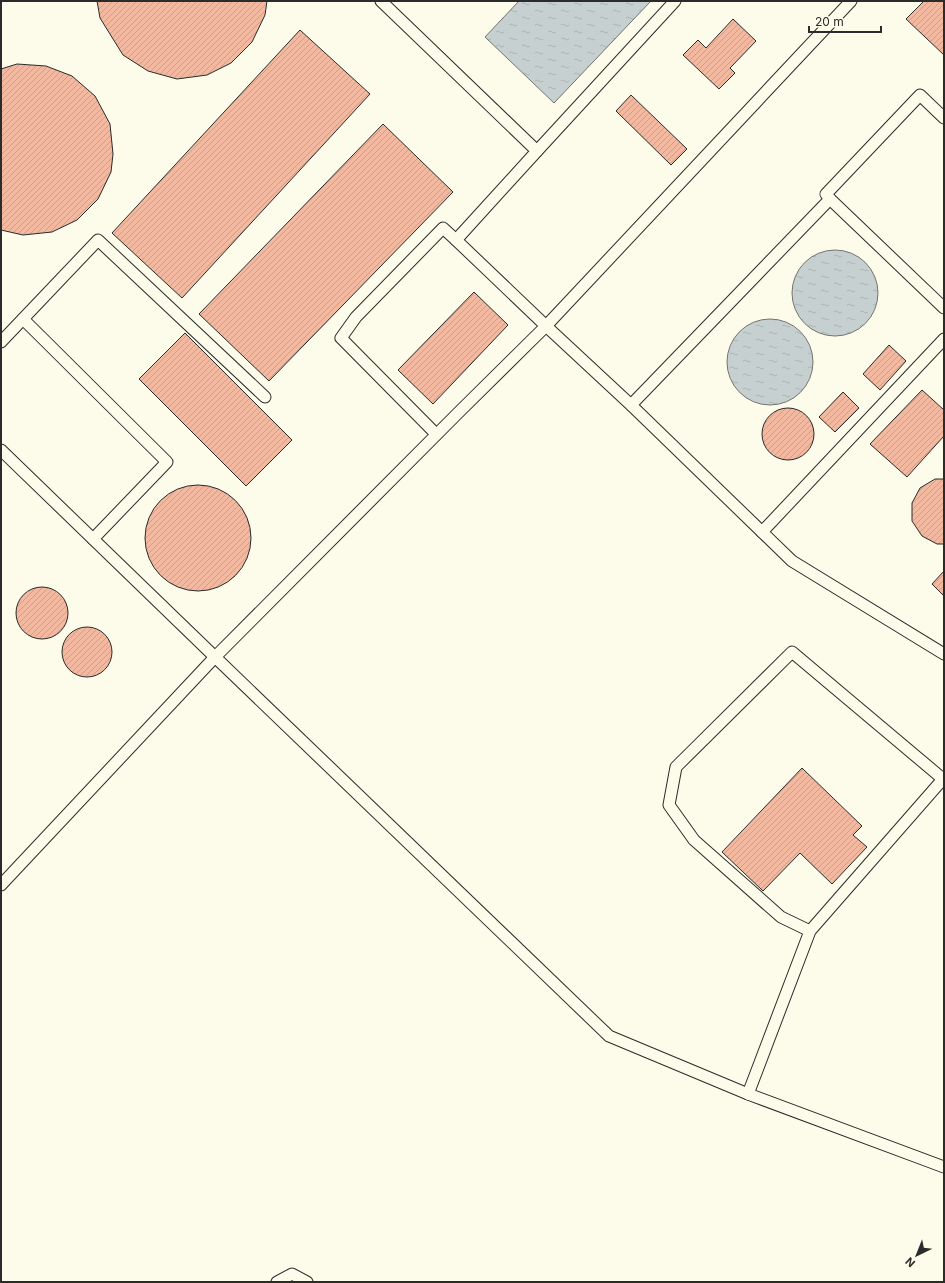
<svg xmlns="http://www.w3.org/2000/svg" width="945" height="1283" font-family="Inter,sans-serif">
  <defs>
    <pattern id="water-ripples" width="26" height="14" patternUnits="userSpaceOnUse"><rect width="26" height="14" fill="#c7d0d0"/><path d="M2 4q2-2 4 0t4 0M15 11q2-2 4 0t4 0" fill="none" stroke="#abb3b3"/></pattern>
    <pattern id="building-hatch" width="6" height="6" patternUnits="userSpaceOnUse"><rect width="6" height="6" fill="#f2b8a0"/><path d="M-1 1l2-2M0 6l6-6M5 7l2-2" fill="none" stroke="#d09e8a"/></pattern>
  </defs>
  <rect width="100%" height="100%" fill="#fdfbea"/>
  <g fill="url(#water-ripples)" stroke="#74746e">
    <path d="M519,1h132l-97,102 -69,-66z"/>
    <circle cx="835" cy="293" r="43"/>
    <circle cx="770" cy="362" r="43"/>
  </g>
  <g fill="url(#building-hatch)" stroke="#2b2b2b">
    <path d="M97,1h170l-2,14 -13,27 -21,21 -24,12 -30,4 -29,-8 -25,-16 -23,-37z"/>
    <path d="M924,1h20v54l-38,-36z"/>
    <path d="M733,19l23,22 -26,27 5,5 -16,16 -36,-34 15,-15 8,8z"/>
    <path d="M300,30l70,64 -188,204 -70,-65z"/>
    <path d="M17,64l29,2 26,10 23,20 15,28 3,30 -2,18 -13,27 -21,21 -25,12 -29,3 -22,-5v-161z"/>
    <path d="M631,95l56,54 -16,16 -55,-54z"/>
    <path d="M383,124l70,68 -184,189 -70,-67z"/>
    <path d="M474,292l34,33 -75,79 -35,-34z"/>
    <path d="M185,333l107,107 -46,46 -107,-107z"/>
    <path d="M889,345l17,16 -26,29 -17,-16z"/>
    <path d="M922,390l22,20v26l-37,41 -37,-33z"/>
    <path d="M843,392l16,16 -24,24 -16,-15z"/>
    <circle cx="788" cy="434" r="26"/>
    <path d="M935,479h9v65h-7l-15,-8 -10,-15v-18l8,-15z"/>
    <circle cx="198" cy="538" r="53"/>
    <path d="M944,571v25l-12,-12z"/>
    <circle cx="42" cy="613" r="26"/>
    <circle cx="87" cy="652" r="25"/>
    <path d="M802,768l60,58 -9,9 14,12 -35,37 -32,-31 -37,38 -41,-39z"/>
  </g>
  <g fill="none" stroke-linecap="round" stroke-linejoin="round">
    <g stroke="#2b2b2b" stroke-width="13">
      <g id="lane">
        <path d="M381,1l156,150 -81,89 90,86 -88,87 -243,244 394,379 139,58 196,73"/>
        <path d="M851,1l-305,325 85,79 161,156 152,93"/>
        <path d="M537,151l138,-150"/>
        <path d="M830,199l-4,-5 94,-99 24,23"/>
        <path d="M23,319l144,143 -74,77"/>
        <path d="M1,342l97,-102 167,157"/>
        <path d="M631,405l199,-206 114,109"/>
        <path d="M436,434l-95,-96 15,-21 87,-89 13,12"/>
        <path d="M1,450l214,207 -214,228"/>
        <path d="M762,532l182,-193"/>
        <path d="M748,1094l62,-163 133,-152 -151,-127 -116,115 -7,38 25,35 87,77 29,14"/>
        <path d="M277,1282l15,-8 15,8"/>
      </g>
    </g>
    <use href="#lane" stroke="#fdfbea" stroke-width="11"/>
  </g>
  <rect width="945" height="1283" fill="none" stroke="#2b2b2b" stroke-width="4"/>
  <g transform="translate(917 1255) rotate(223)" stroke="#fdfbea" stroke-width="3" paint-order="stroke">
  <path d="M0-3L7 15L0 10L-7 15Z" fill="#2b2b2b"/>
  <text y="-6" font-size="11" font-weight="bold" text-anchor="middle" fill="#2b2b2b">N</text>
  </g>
  <path d="M809 26v6h72v-6" fill="none" stroke="#2b2b2b" stroke-width="2"/>
  <text x="815" y="26" font-size="12" fill="#2b2b2b" stroke="#fdfbea" stroke-width="3" paint-order="stroke">20 m</text>
</svg>
